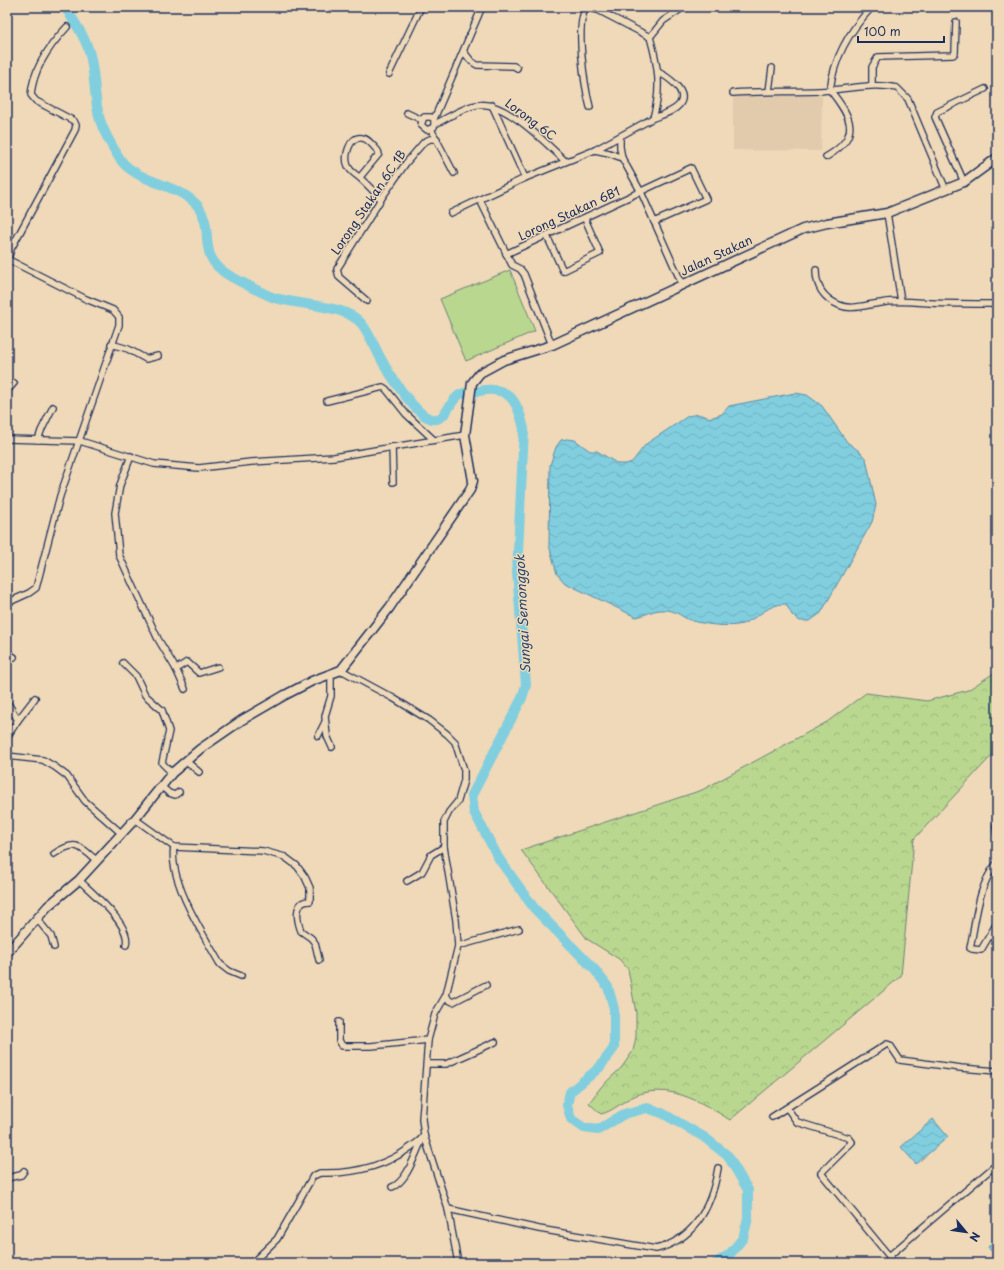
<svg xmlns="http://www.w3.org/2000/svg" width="1004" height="1270" font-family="'Playpen Sans',sans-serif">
  <defs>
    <pattern id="forest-crowns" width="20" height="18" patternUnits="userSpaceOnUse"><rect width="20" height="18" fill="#bad78f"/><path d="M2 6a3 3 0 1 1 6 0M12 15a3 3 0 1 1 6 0" fill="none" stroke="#9fb97e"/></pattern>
    <pattern id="water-waves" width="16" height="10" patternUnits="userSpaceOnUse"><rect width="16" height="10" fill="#81cedf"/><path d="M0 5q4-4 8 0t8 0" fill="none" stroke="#6fb1c2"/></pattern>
  </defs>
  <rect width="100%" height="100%" fill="#efd9b8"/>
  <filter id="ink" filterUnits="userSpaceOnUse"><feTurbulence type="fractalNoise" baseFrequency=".025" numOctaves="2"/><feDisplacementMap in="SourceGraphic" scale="8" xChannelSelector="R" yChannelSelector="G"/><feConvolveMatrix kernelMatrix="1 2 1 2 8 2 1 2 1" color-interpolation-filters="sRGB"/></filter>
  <g filter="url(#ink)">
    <path fill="#e2caad" d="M733,96h89l-1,55 -88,-1z"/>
    <path fill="url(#forest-crowns)" stroke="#6a8376" d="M997,671v79l-83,89 -13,137 -171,144c-30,-19 -65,-40 -100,-22 -11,6 -17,13 -29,16l-12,-11 12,-16 21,-20 11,-16 3,-14v-24l-8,-44 -9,-10 -32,-20 -66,-89 181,-60 125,-68 39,-29 61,8 41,-11z"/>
    <path fill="#bad78f" stroke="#6a8376" d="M510,270l25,61 -69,30 -26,-62z"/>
    <g fill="url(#water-waves)" stroke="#588eab">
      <path d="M795,393l12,2 15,11 25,36 12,9 7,8 10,46 -4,17 -51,91 -11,8h-10l-8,-6 -6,-11c-17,-1 -29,15 -44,20 -12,4 -43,0 -55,-5 -7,-4 -13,-9 -22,-9 -12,-1 -18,5 -29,7l-71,-34 -8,-9 -8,-29 1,-80 6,-18 5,-7 6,-1 8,1 15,11h7l21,13h8l6,-2 14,-18 42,-28 10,-2 12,4 12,-4 7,-8z"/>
      <path d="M933,1119l15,18 -32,27 -15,-17z"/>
      <path d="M997,1239v19l-9,-11z"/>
    </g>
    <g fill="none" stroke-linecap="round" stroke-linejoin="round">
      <path stroke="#81cedf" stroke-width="10" d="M65,7c8,13 18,26 23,41 8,23 5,49 12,72 4,13 13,28 20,39 17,25 64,25 80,50 15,25 -5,46 30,67 13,7 28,15 42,21 25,9 72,6 90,27 9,12 15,29 23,42 8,13 32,51 47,53 15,3 17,-20 29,-25 4,-2 12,-2 18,-3 31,-6 39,11 45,38l-7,143 9,113 -4,13 -50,97 2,17 25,47 35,49 61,62 13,17 6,22v39l-15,20 -29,24 -3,13 4,14 13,9 14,2 26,-16 23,-6 15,5 42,24 24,19 20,34v28l-5,20 -13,16 -14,9"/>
      <g stroke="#1b2f5e" stroke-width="8">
        <g id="minor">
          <path d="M587,7c-13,14 -2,81 3,100"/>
          <path d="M650,37l13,-16 21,-14"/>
          <path d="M464,52l7,9 6,4 37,1 3,2"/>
          <path d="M389,74l32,-67"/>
          <path d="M872,85v-18l6,-10 75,-2 2,-2 1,-31"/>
          <path d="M769,91l3,-23"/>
          <path d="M733,93c29,-2 57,-1 86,-2 27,-1 51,-9 78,-3l11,11 38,91"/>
          <path d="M492,105l33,73"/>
          <path d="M407,113l15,7"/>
          <path d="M653,118c9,-3 20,-6 26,-13 11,-13 -11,-28 -21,-33"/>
          <path d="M434,119l-3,-2h-7l-3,8 6,5 7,-3v-8l48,-112"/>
          <path d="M435,124c13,-6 28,-17 42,-19 28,-5 69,38 88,56"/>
          <path d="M431,129l23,44"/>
          <path d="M595,150l14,3 13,5 -2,-11v-10"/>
          <path d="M826,157c36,-21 26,-39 4,-67 4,-33 19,-59 42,-83"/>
          <path d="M622,158l19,34 41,92"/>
          <path d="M360,177l19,-23 -1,-3c-4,-4 -10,-13 -16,-13 -13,-2 -18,19 -14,28 3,7 8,8 13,13 7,6 13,13 20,20"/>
          <path d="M964,182l-29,-65 2,-5 48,-23"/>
          <path d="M480,200l32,65 8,4 4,5 28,71"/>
          <path d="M451,213l74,-35 70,-28 58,-32c9,-29 5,-53 -3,-81l-52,-27 -12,-3"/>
          <path d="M887,213l14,88"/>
          <path d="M547,236l16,35 37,-18 -15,-34"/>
          <path d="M506,254l185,-86 15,31 -52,23"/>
          <path d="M7,259l79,40 27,11 6,7v8l-59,171 -24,92 -7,5 -22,10"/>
          <path d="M8,259l3,-10 64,-119 1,-5 -2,-4 -38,-20 -5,-6c2,-26 18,-49 36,-68"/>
          <path d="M816,270c0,17 7,28 23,35 13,6 29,-1 42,-2 16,-3 33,-1 49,0 22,1 45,1 67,1"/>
          <path d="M367,301l-28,-24 -2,-8 44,-70 25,-36 18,-21 6,-3h7"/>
          <path d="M111,344l17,5 18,10 12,-3"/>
          <path d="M7,391l7,-8"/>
          <path d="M327,401l56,-14 3,2 20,25 28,26"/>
          <path d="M7,439l73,2 74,23 45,4 52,-6 83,-5 131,-22"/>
          <path d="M38,440l3,-9 12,-24"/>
          <path d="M392,447l1,35"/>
          <path d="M131,456l-11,29 -5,28 4,42 39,84 18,30 9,20"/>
          <path d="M7,646l2,8 5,3"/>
          <path d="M123,663l13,13 9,19 17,15 7,21 -7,32 10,10"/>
          <path d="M176,669l11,-7 12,11 19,-6"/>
          <path d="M341,670l52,28 36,22 18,14 8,8 9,28v10l-6,21 -9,11 -5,10v25l12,73 2,26 -12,49 -11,19 -7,26 -6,79 2,16 24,74 10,54"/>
          <path d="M331,674v22l-6,20 2,20 5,11"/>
          <path d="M9,705l9,15"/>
          <path d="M318,736l7,-14"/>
          <path d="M7,737l11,-17 17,-22"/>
          <path d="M7,756l36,4 12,7 12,9 18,25 36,32"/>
          <path d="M186,761l13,11"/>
          <path d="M162,787l7,6 6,2 4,-3"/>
          <path d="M135,819l39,28 89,4 22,6 12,9 8,11 5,11v13c-17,0 -13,19 -9,30l10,7 4,5 4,17"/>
          <path d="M997,823l-1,3 1,8"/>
          <path d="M174,847c-6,33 29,87 46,117l9,7 12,5"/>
          <path d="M54,854c21,-14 25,-9 42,6"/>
          <path d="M997,863c-19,22 -21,57 -27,85l2,1 9,1 16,-27"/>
          <path d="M79,880c13,13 53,45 47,65"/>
          <path d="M407,881l15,-9 9,-17 13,-8"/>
          <path d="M37,919l14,17 3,11"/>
          <path d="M458,946l61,-17"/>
          <path d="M446,995l3,5 4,2 33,-17"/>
          <path d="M339,1022v18l3,6h29l57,-6"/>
          <path d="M427,1064h19l49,-22"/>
          <path d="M787,1108l10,14 52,16 3,4 -31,31 68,83"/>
          <path d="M772,1117l115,-73 3,1 10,15 61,8 36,3"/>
          <path d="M7,1178l14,-3 3,-4"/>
          <path d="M392,1187c15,-5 23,-33 30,-47"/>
          <path d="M448,1209l91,20 117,20c40,-10 56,-44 62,-81"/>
          <path d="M252,1263l25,-24 36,-63 7,-3c33,1 64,-6 91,-26 5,-4 10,-6 13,-12"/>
          <path d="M894,1263l-5,-7 108,-92"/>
        </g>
      </g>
      <g stroke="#1b2f5e" stroke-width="11">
        <path id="secondary" d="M7,953l41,-47 31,-26 56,-61 37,-46 28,-24 42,-29 43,-25 27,-14 29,-11 49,-63 80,-117 3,-9 -8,-46 7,-52 8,-10 24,-13 48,-15 251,-116 24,-6 60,-10 77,-31 33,-24"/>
      </g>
      <use href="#minor" stroke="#efd9b8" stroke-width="5.5"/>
      <use href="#secondary" stroke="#efd9b8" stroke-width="8"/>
    </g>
  </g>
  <g text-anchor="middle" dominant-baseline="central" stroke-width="3" stroke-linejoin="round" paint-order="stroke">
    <g font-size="12" fill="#1b2f5e" stroke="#efd9b8">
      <text transform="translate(531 119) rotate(37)">Lorong 6C</text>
      <text transform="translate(368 202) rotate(-56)">Lorong Stakan 6C 1B</text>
      <text transform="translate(569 213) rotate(-25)">Lorong Stakan 6B1</text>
      <text transform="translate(716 255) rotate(-25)">Jalan Stakan</text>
    </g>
    <g font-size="13" font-style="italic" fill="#2a4771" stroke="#efd9b8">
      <text transform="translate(522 614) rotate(-93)">Sungai Semonggok</text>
    </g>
  </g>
  <rect width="1004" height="1270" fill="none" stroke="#efd9b8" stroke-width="24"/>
  <rect x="12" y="12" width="980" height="1246" fill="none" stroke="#1b2f5e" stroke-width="1.5" filter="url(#ink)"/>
  <g transform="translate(966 1232) rotate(119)" stroke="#efd9b8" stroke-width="3" paint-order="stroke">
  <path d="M0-3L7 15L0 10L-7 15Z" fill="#1b2f5e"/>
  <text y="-6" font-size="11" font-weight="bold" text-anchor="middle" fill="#1b2f5e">N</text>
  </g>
  <path d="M858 36v6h86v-6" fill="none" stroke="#1b2f5e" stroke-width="2"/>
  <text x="864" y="36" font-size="12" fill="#1b2f5e" stroke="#efd9b8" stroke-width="3" paint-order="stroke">100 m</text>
</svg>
